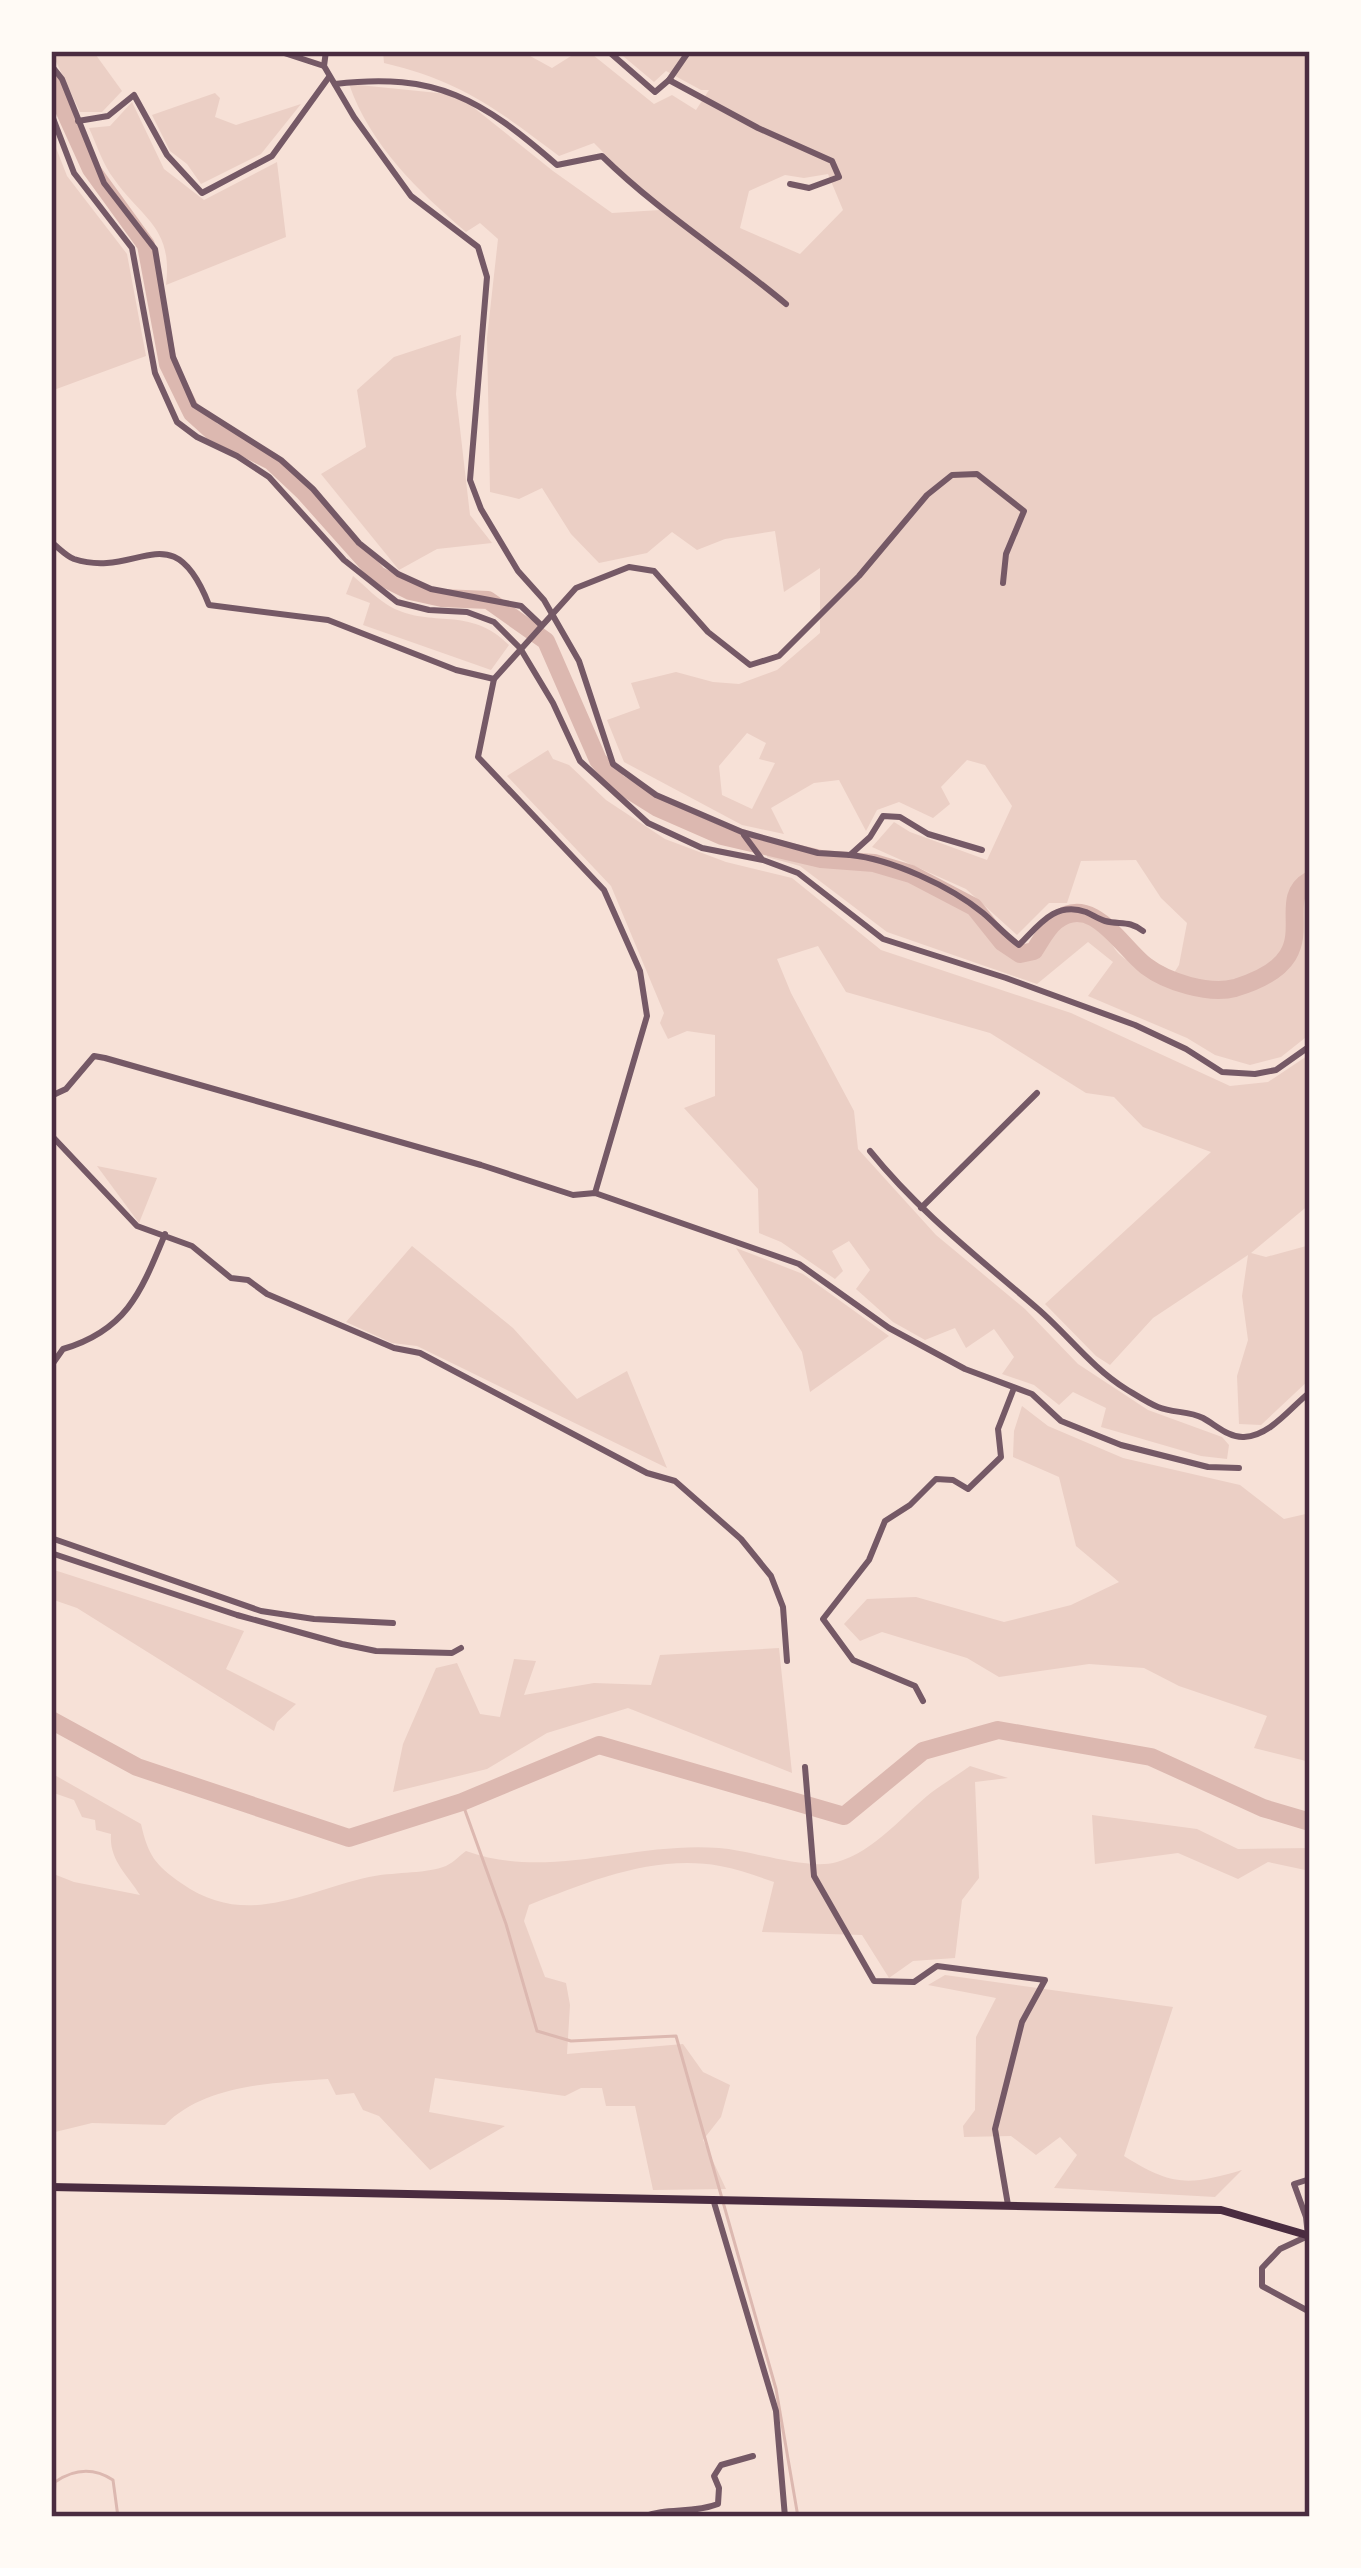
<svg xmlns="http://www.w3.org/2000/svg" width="1361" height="2568" font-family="'Golos Text',sans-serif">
  <rect width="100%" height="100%" fill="#f7e1d7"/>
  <g fill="#ebcfc5" fill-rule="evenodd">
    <path d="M51,51h42l29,40 -20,21h-22z"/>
    <path d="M383,51h138l31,17 27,-17h9l66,53 18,-9 24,15 13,-20h-8l-35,-19 -12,11 -37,-31h693v983l-29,23 -31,8 -35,-10 -28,-17 -99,-42 25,-34 -25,-20 -51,42 -150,-52 -87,-66 -33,-9 1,-9 113,18 93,50 39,37h11c21,-25 45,-51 78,-23 7,6 10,17 17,24 13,12 33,19 50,27l10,-16 8,-42 -26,-25 -25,-38 -55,1 -14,42h-18l-32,32 -51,-46 -94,-42 22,-25 16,10 77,28 25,-54 -27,-41 -18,-5 -26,27 9,17 -17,14 -34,-16 -22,8 -11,21 -27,-51 -25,3 -43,25 13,26 -42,-9 -118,-63 -17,-42 33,-12 -9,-25 45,-11 37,10 26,2 38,-14 43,-37v-65l-36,24 -9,-61 -50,8 -28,11 -25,-18 -25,21 -48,10 -28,-29 -29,-46 -23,11 -29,-7 -3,-154 11,-99 -18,-16 -14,9c-48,-41 -96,-87 -117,-148l109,11 95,76 59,42 48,-3 -66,-67 -35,13c-61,-46 -98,-75 -175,-93zM828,174l15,36 -43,44 -60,-26 9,-37 36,-16 19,3zM747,733l19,10 -7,16 16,4 -23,46 -30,-14 -3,-29z"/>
    <path d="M215,93l5,5 -5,19 21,8 65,-21 -40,50 -60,30 -14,-20 -17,-13 -18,-36z"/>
    <path d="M132,102l32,67 40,31 73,-38 9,75 -120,48c7,-58 -23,-65 -52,-106 -11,-14 -17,-34 -25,-51l21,-2z"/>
    <path d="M51,135l16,41 60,78 19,102 -95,35z"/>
    <path d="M461,335l-5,59 14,121 22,28 -55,6 -38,21 -78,-96 45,-27 -9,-57 37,-33z"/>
    <path d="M353,576c12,10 25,24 38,31 41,22 78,-2 118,38l-18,25 -128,-45 7,-22 -24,-9z"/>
    <path d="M548,750l5,9 16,6 37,35 59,39 61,23 66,16 89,72 190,63 159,73 38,-4 42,-28v150l-59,49 15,4 44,-12v134l-49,46 -22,-1 -2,-48 11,-36 -6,-44 6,-41 -95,63 -43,47 -14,-9 -51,-52 166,-152 -68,-25 -29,-30 -28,-4 -96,-60 -144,-41 -28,-46 -41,13 14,34 63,118 4,38 78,86 89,74 53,55 70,46 74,27 7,8 -2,14 -26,-3 -100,-29 5,-19 -33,-16 -14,13 -25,-20 -32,-11 12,-17 -20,-28 -28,19 -11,-20 -30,12 -32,-18 -37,-33 14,-19 -21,-29 -17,10 11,20 -8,8 -54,-37 -22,-9 -1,-44 -74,-81 31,-12v-61l-28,-4 -19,8 -8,-16 4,-10 -53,-127 -104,-110z"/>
    <path d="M97,1166l60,12 -18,45z"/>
    <path d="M412,1246l101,82 64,71 50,-28 40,97 -250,-122 -25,-3 -46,-21z"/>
    <path d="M736,1248l67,26 86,62 -79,56 -8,-40z"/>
    <path d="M1022,1406l26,20 75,32 117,27 44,34 26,-6v249l-56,-14 13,-32 -88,-30 -35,-18 -55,-4 -90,13 -32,-19 -85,-26 -22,9 -16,-17 23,-25 49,-2 88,25 67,-17 48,-23 -43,-36 -17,-69 -46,-20 1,-26z"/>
    <path d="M51,1569l193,62 -18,38 70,35 -19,18 -3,9 -197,-123 -26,-9z"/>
    <path d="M779,1648l13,125 -164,-65 -81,25 -60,36 -94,23 10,-48 33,-76 21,-5 23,51 20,3 14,-58 22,2 -12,34 70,-12 57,2 9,-30z"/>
    <path d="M970,1766l38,12 -33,4 4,96 -17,22 -7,58 -42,3 -24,17 -27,-43 -100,-3 12,-50c-18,-6 -36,-13 -54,-16 -66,-12 -132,16 -191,39l-5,16 21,56 21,6 4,22 -3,49 116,-10 20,28 27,13 -9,32 -18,23 23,49 -73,1 -18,-84h-29l-4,-18h-21l-16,8 -130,-18 -6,34 76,14 -75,44 -51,-54 -16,-6 -9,-17 -18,2 -8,-16c-54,4 -123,5 -163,46l-73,-2 -41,10v-260l23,9 66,13c-13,-21 -31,-35 -29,-61l-15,-4 -1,-10 -13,-3 -8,-17 -23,-8v-19l90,51c7,31 14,41 40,59 65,46 121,9 188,-6 22,-5 54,-3 74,-10 8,-2 16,-11 23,-16 82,30 168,-10 253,-3 31,2 89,23 118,14 37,-10 67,-48 95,-70 12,-9 26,-17 38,-26z"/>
    <path d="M1092,1815l105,14 41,20 72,-1v23l-42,-9 -30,17 -60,-26 -83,11z"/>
    <path d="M945,1975l228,32 -49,149c48,30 64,30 118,14l-27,27 -161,-9 23,-33 -17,-18 -24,18 -25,-19 -47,1 -1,-11 12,-16 1,-73 20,-39 -68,-13z"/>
  </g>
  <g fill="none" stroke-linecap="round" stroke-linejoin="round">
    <g stroke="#dcb8b0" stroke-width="3">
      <path d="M462,1802l44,122 31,107 34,10 105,-5 100,353 22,128"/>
      <path d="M53,2517l2,-35c19,-13 38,-15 58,-2l5,37"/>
    </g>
    <g stroke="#dcb8b0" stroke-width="18">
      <path d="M51,81l40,88 55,76 22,119 24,49 20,18 59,30 33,31 74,83 32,16 32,7 46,2 58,41 52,119 20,23 40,25 64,28 99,23 53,4 37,11 63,33 28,35 18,12 14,-3c6,-9 13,-23 22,-30 36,-29 66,27 90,45 21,16 63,29 89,22 100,-30 34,-85 75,-108"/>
      <path d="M51,1720l86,47 212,71 113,-36 137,-57 245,71 79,-65 75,-21 153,27 112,51 47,14"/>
    </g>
    <g stroke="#755966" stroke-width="6">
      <path d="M278,51l46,15"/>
      <path d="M326,51l-2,15 30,51 57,79 67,51 9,30 -17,203 11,29 37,62 26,29 35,61 34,103 43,31 86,37 76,21 32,2 20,-18 13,-21 17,1 28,17 54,16"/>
      <path d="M608,51l47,41 14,-12 20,-29"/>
      <path d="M51,65l11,14 42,104 51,66 18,108 21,48 87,55 32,29 46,54 39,31 33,15 90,17 19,18"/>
      <path d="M669,80l89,48 74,33 7,16 -30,11 -19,-4"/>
      <path d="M335,84c102,-12 146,15 222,81l45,-9c57,56 123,97 184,148"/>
      <path d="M51,113l23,60 58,75 23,125 22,49 20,15 40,19 32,21 75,83 53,42 32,8 38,2 27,10 26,26 33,55 27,58 68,62 54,25 61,12 35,13 85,66 123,39 129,47 51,24 36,23 33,2 21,-4 34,-24"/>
      <path d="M78,121l30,-5 26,-21 33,60 35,38 70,-37 57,-79"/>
      <path d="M51,542c7,5 15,14 23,17 64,21 98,-48 135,46l119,15 128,50 38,9"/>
      <path d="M744,835l17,23"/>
      <path d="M850,855c41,4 100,31 133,58 12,10 22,22 36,32 20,-20 36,-44 67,-33 7,3 12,7 19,9 15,4 24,-1 38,10"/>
      <path d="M51,1096l15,-7 28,-33 11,2 376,107 92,30 22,-2 204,71 90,64 76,41 67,25 29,27 60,24 87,22 31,1"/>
      <path d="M51,1135l86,91 55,20 39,32 17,2 19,14 127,54 26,5 227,120 28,8 66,58 30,37 12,31 4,54"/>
      <path d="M870,1151c49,61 109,107 168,158 30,26 54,59 88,80 10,6 22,14 32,18 15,6 31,4 45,11 13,7 26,20 41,19 26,-1 46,-29 66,-45"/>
      <path d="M595,1193l52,-177 -7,-45 -36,-81 -126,-133 16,-78 82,-91 53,-21 25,4 54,61 42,33 29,-9 80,-80 68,-81 25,-20 25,-1 47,37 -18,43 -3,29"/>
      <path d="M921,1208l116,-115"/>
      <path d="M51,1366l12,-17c64,-19 78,-57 102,-115"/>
      <path d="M51,1538l210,73 53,8 79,4"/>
      <path d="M51,1553l186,62 105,29 34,7 76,2 9,-5"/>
      <path d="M923,1701l-8,-15 -62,-26 -30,-41 46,-59 16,-39 25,-16 26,-26 17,1 15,9 33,-32 -3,-28 16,-41"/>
      <path d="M805,1767l9,109 60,105 40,1 23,-16 108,14 -23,42 -27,107 13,76"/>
      <path d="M1310,2179l-16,5 12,33 2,19 -28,13 -18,19v18l48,26"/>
      <path d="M713,2199l63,212 9,106"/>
      <path d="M642,2517c25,-10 50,-3 76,-13l1,-16 -5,-12 7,-11 32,-9"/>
    </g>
    <path stroke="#4a2c40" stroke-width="8" d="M51,2187l1170,23 89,26"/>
  </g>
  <rect width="1361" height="2568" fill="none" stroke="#fffaf5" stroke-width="108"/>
  <rect x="54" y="54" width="1253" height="2460" fill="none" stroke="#4a2c40" stroke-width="4.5"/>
</svg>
